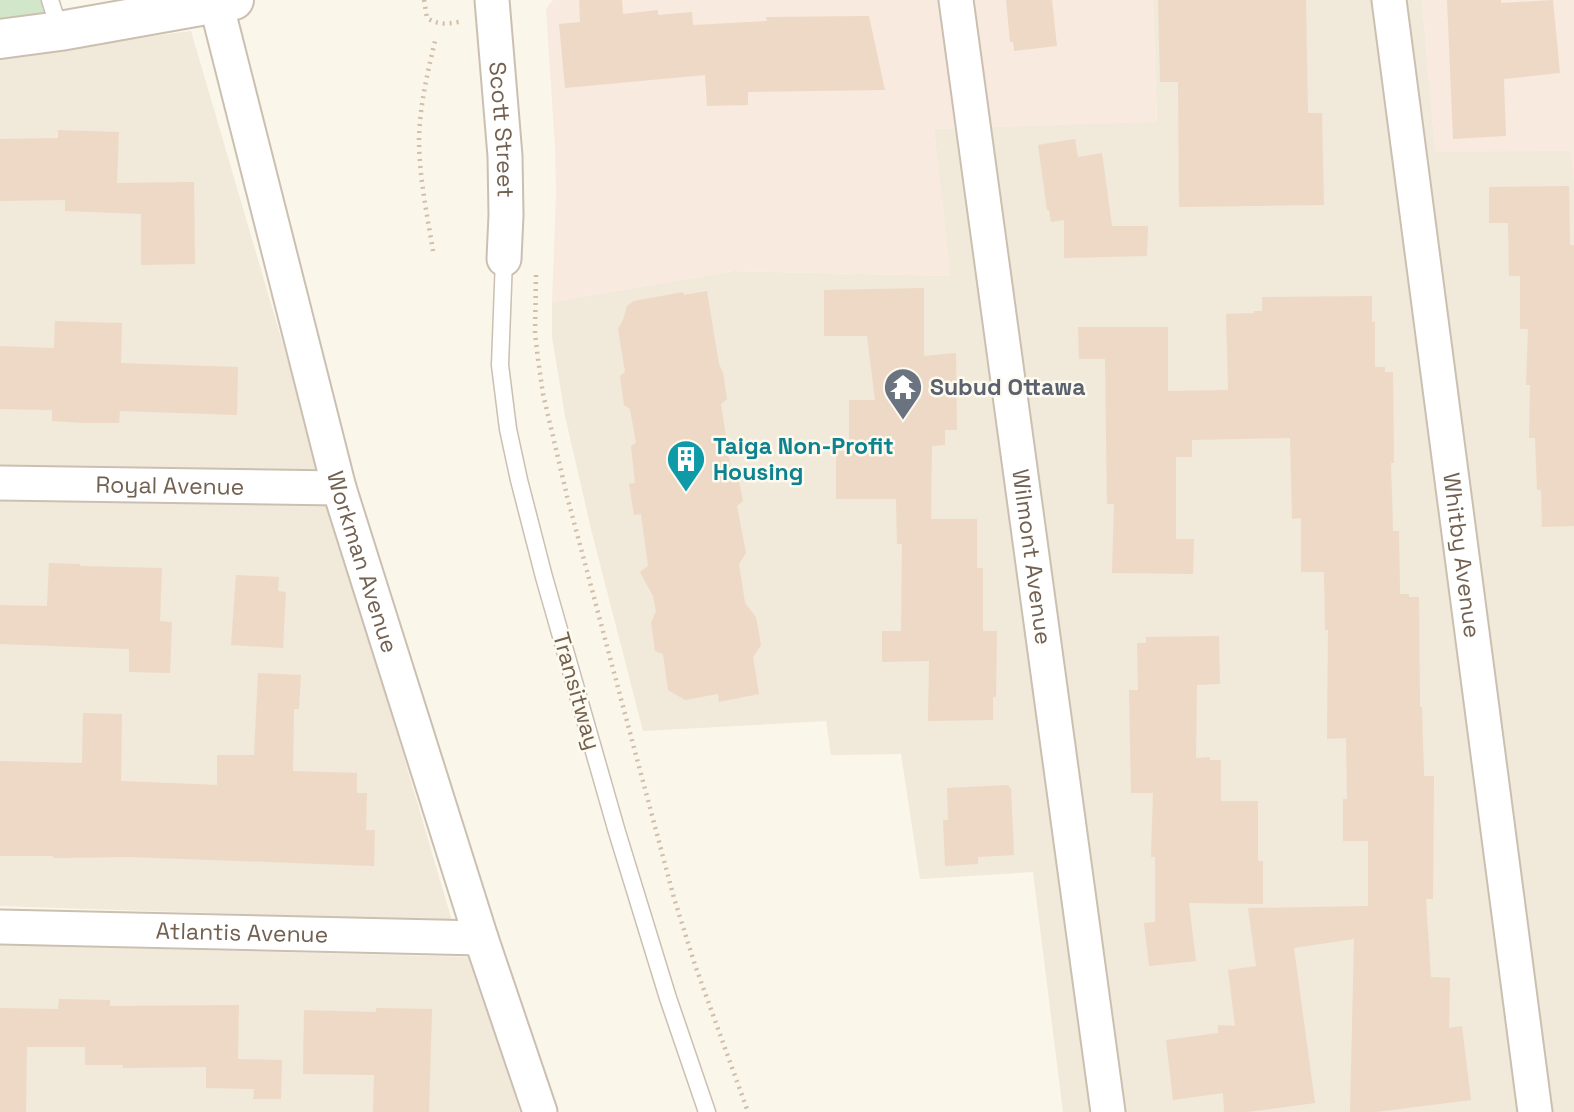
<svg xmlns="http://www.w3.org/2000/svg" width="1574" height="1112" font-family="'Space Grotesk',sans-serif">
  <rect width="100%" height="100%" fill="#faf6ea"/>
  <g fill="#f1e9d9">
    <path d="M1153,0h269l13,151h136l3,30v931h-511l-30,-240 -113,7 -19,-125 -70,1 -5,-34 -183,10 -52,-202 -26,-113 -13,-79v-35l181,-31 217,5 -16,-147 223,-8z"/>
    <path d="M191,31l261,890 -452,-15v-849z"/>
    <path d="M0,945l470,12 50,155h-520z"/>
  </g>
  <g fill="#f9eadf">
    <path d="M553,0h600l4,122 -223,7 17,147 -218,-5 -181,31 4,-108 -1,-47 -9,-138z"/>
    <path d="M1422,0h152v181l-4,-30 -135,1z"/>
  </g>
  <path fill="#d2e7ca" d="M0,0h42l5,16 -47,7z"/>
  <g fill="#edd9c5">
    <path d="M579,0h43l1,14 35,-4v5l34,-3 1,13 74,-4 -1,-4 103,-1 16,74 -137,2v13l-41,1 -2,-31 -140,13 -6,-64 21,-2z"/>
    <path d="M1006,0h46l5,46 -43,5 -1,-9h-3z"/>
    <path d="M1158,0h148l2,113h14l2,92 -145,2 -1,-125h-18z"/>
    <path d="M1447,0h54v3l52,-3 7,73 -56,6 2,57 -53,3z"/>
    <path d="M58,130l61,2 -2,51 77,-1 1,82 -54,1v-51l-76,-3v-11l-65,1v-62l58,-1z"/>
    <path d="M1075,139l3,18 24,-4 10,73h36l-1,30 -83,2v-38l-13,2 -2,-12h-2l-9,-65z"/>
    <path d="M1569,186l1,59h4v281l-32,1 -1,-37h-4l-2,-52h-6l1,-53h-4l2,-56h-8v-53h-11l-1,-53h-19v-36z"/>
    <path d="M924,288v68l32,-3 1,77h-12v15l-13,1 -1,73h46v49h6v63h14l-1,66h-3v23l-65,1 1,-60 -47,1v-31h19l1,-87h-5l-1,-45h-60v-48h13v-51h26l-8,-64h-43v-46z"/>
    <path d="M707,291l12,73 4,9 4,26 -6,5 10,66 6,2 6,29 -6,5 9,47 -7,11 6,39 11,14 5,28 -8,12 6,37 -40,8 -1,-8 -33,6 -17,-10 -5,-36 -8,-3 -4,-28 5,-12 -3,-15 -13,-24 8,-6 -7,-52 -7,1 -5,-31 6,-1 -4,-37 5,-3 -6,-34 -6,-4 -4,-29 5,-4 -7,-43 5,-9 4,-14 7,-5 49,-9 1,3z"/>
    <path d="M1372,296v26h3v45h10v5h8l1,91h-3l2,68h6l1,63h9v3h10l1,110h2l2,69h10l-1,123h-7l5,78 19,1 -1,50 13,-2 9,74 -95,12h-26l4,-173 -60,9 21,155 -68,9h-23l-1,-19 -50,7 -7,-60 52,-7v-8l17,1 -7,-56 28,-4 -8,-58 120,-2v-65h-25v-42h4l-1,-61 -19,1 1,-109h-3l-1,-58h-23v-54l-9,1 -2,-81 -98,2v17h-16v82h18l-1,35 -81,-1 2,-69h-7l-2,-145h-26l-1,-32h90v64l60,-1 -2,-76 28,-1v-2h8v-14z"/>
    <path d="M55,321l67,2 -1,40 117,4 -1,48 -117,-4 -1,12h-36l-31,-2v-11l-52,-1v-63l54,2z"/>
    <path d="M49,563l31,1v2l82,2 -2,53 12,1 -2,51 -41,-1v-23l-129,-5v-39l47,1z"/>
    <path d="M236,575l43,2 -1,14 8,1 -3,56 -52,-3z"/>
    <path d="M1219,636l1,48 -23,1 -1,73 14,-1v3h11v41h37v60h5v43l-74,-1 7,58 -47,5 -5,-43 11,-1v-65h-4l2,-64h-22l-2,-102v-1h9l-1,-47h9v-6z"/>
    <path d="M258,673l43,2 -2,34h-5l-1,62 64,2v20h10l-1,37h9l-1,36 -244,-9 -77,1v-2h-53v-95l82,2 1,-50 39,1 -1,67 96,4v-30h37z"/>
    <path d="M1009,785v3h2l3,67 -36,2v7l-33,2 -2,-46h5l-1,-32z"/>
    <path d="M59,999l51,1v6l129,-1 -1,54 44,1 -1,39h-28l1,-10 -48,-1v-21l-83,1v-3h-38v-18h-58l-1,65h-26v-104l58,1z"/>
    <path d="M376,1008l56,1 -3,103h-56l1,-37 -71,-1 1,-64 72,2z"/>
  </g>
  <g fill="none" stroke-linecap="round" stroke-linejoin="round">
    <g stroke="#cbbfb1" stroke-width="19">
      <g id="service">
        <path d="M50,0l10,31"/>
        <path d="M504,259l-4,106 8,64 11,51 25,97 73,255 51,166 39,114"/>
      </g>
    </g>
    <g stroke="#cbbfb1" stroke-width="37">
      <g id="minor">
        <path id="s1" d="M492,0l13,156 1,59 -2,44"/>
        <path id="s2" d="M956,0l152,1112"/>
        <path id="s3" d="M1389,0l146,1112"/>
        <path id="s4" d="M216,3l123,485 142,450 59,174"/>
        <path id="s5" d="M0,483l339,5"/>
        <path id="s6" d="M0,927l481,11"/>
      </g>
    </g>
    <g stroke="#cbbfb1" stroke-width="42">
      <path id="tertiary" d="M0,39l60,-8 174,-31"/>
    </g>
    <g stroke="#d2bda8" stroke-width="4.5" stroke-dasharray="2 5" stroke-linecap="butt">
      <path d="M424,0l3,18c11,7 19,6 32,4"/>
      <path d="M433,251c-6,-37 -14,-75 -14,-113 1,-34 9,-68 17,-101"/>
      <path d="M536,275l-1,58 3,26 5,35 24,102 107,402 21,67 53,147"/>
    </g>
    <use href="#service" stroke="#fff" stroke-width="16"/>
    <use href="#minor" stroke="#fff" stroke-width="33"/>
    <use href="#tertiary" stroke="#fff" stroke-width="38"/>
  </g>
  <defs>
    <g id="temple-pin" transform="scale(2.0125)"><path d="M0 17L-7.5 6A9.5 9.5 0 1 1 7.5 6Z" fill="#6b7280" stroke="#fdfaf0"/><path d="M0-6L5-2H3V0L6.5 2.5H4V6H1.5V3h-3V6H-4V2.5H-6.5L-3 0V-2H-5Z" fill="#fff"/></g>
    <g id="building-pin" transform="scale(2.0125)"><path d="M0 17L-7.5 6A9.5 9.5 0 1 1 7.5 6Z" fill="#0f9aa8" stroke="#fdfaf0"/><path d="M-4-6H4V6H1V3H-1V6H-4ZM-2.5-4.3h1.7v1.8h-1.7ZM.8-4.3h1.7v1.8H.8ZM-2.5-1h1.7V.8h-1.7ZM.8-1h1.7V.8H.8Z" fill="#fff"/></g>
  </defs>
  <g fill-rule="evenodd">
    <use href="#temple-pin" x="903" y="387"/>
    <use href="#building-pin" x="686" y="459"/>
  </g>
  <g text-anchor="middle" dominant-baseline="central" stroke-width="5" stroke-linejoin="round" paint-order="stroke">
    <g font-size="23" fill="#726050" stroke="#fdfaf0">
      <text stroke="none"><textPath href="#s1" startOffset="130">Scott Street</textPath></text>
      <text stroke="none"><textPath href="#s5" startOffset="170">Royal Avenue</textPath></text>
      <text stroke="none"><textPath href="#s2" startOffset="562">Wilmont Avenue</textPath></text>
      <text stroke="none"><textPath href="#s3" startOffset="560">Whitby Avenue</textPath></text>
      <text stroke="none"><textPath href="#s4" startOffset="578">Workman Avenue</textPath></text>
      <text transform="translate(577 691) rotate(74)">Transitway</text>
      <text stroke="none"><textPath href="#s6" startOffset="242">Atlantis Avenue</textPath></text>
    </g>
    <g font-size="23" font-weight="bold" fill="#5b616d" stroke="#fdfaf0" text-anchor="start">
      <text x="930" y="387">Subud Ottawa</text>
    </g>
    <g font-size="23" font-weight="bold" fill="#0d838f" stroke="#fdfaf0" text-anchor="start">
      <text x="713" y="446">Taiga Non-Profit<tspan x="713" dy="26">Housing</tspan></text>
    </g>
  </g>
</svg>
